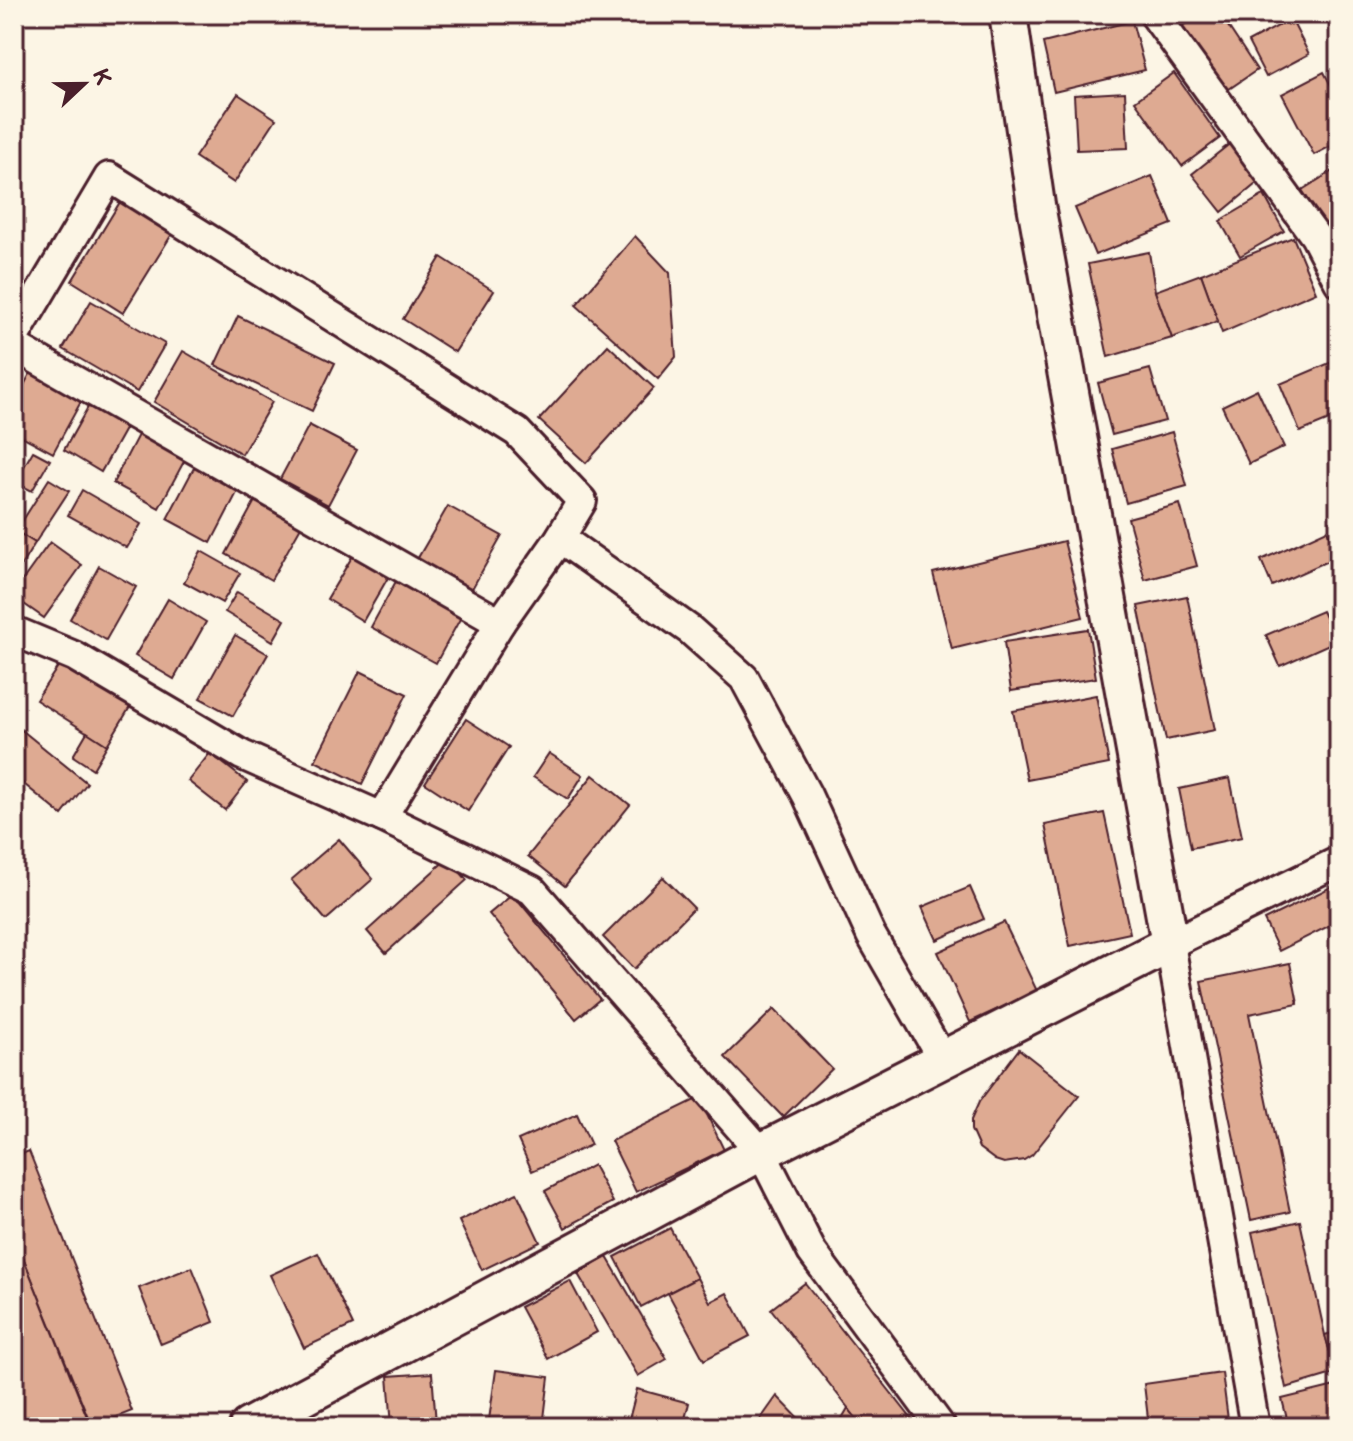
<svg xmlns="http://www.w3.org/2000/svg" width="1353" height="1441" font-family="'Balsamiq Sans',sans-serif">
  <rect width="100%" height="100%" fill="#fcf5e5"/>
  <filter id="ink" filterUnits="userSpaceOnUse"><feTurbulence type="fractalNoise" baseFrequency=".0125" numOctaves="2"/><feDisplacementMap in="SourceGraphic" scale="16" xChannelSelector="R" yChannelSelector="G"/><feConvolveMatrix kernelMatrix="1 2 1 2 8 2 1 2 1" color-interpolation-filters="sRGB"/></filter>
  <g filter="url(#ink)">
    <g fill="#deaa92" stroke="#4a1f2b" stroke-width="2">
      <path d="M1201,14h19l37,56 -34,23 -44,-65z"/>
      <path d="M1291,19l18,35 -43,23 -18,-35z"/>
      <path d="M1132,21l13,49 -91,22 -11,-49z"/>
      <path d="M1324,72l15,29v41l-25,13 -32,-61z"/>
      <path d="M1174,73l46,65 -38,28 -47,-65z"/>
      <path d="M1125,92l3,56 -51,2 -3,-55z"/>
      <path d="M238,94l38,25 -42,64 -39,-26z"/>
      <path d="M1232,142l30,37 -40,33 -30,-38z"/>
      <path d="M1339,167v58l-10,7 -27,-42z"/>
      <path d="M1152,176l20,48 -77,31 -20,-47z"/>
      <path d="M1264,195l20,36 -44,25 -20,-35z"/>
      <path d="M120,202l52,32 -49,79 -51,-32z"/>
      <path d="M635,236l35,37 6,84 -18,22 -82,-74z"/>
      <path d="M1293,237l23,55 -94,41 -21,-59z"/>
      <path d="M1149,252l6,39 17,47 -64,19 -20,-93z"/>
      <path d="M441,257l53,34 -39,61 -52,-33z"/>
      <path d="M1201,274l17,47 -46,17 -17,-47z"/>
      <path d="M91,301l74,43 -28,48 -74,-43z"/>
      <path d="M238,316l97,47 -23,48 -97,-46z"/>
      <path d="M608,345l46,43 -68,75 -47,-43z"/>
      <path d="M183,351l89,51 -30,52 -88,-52z"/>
      <path d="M1339,359v57l-39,16 -20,-48z"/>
      <path d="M1150,369l15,52 -53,14 -14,-52z"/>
      <path d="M32,370l51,28 -30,55 -39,-21v-28z"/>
      <path d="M1257,389l27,58 -35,17 -27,-58z"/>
      <path d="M92,400l37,22 -28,50 -37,-22z"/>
      <path d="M309,425l48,25 -29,55 -48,-26z"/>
      <path d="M141,429l47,25 -29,54 -46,-25z"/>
      <path d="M1172,432l15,54 -61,17 -14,-54z"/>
      <path d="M33,451l17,9 -18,31 -17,-9z"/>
      <path d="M197,462l44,23 -30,58 -44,-24z"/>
      <path d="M49,479l20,12 -34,52 -19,-12z"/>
      <path d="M82,490l59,34 -14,24 -59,-33z"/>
      <path d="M256,499l46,26 -31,55 -45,-26z"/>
      <path d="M1180,504l17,62 -52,14 -17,-62z"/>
      <path d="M448,506l54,30 -33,58 -54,-31z"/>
      <path d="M14,530l21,13 -21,34z"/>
      <path d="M1327,530l12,26 -67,30 -11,-26z"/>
      <path d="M1064,541l19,76 -131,32 -19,-76z"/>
      <path d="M50,542l32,23 -38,53 -30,-21v-5z"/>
      <path d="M201,551l39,22 -18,30 -38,-21z"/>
      <path d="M355,552l35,22 -27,47 -36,-22z"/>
      <path d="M99,566l37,21 -30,53 -36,-21z"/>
      <path d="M401,572l65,36 -30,55 -65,-36z"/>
      <path d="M237,592l48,28 -12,21 -48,-29z"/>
      <path d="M1187,596l28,134 -49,10 -28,-134z"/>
      <path d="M168,599l38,23 -32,57 -39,-23z"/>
      <path d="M1322,611l14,30 -56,25 -14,-31z"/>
      <path d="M1088,629l8,49 -85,13 -7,-49z"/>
      <path d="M235,635l33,19 -35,62 -33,-18z"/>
      <path d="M61,662l69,45 -23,38 -71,-45z"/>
      <path d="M360,671l47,23 -45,90 -47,-23z"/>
      <path d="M1096,695l13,69 -82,16 -14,-69z"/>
      <path d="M466,719l43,28 -41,64 -43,-28z"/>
      <path d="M18,727l69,56 -25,32 -48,-39v-44z"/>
      <path d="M87,732l20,13 -14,24 -20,-13z"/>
      <path d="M210,753l37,29 -22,28 -37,-29z"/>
      <path d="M549,753l34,22 -15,24 -35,-22z"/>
      <path d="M593,775l37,30 -65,81 -37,-30z"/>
      <path d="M1230,778l12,59 -51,11 -12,-59z"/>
      <path d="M1104,813l26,120 -60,13 -25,-121z"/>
      <path d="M339,839l34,40 -47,41 -35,-40z"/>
      <path d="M448,858l19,22 -81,73 -19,-22z"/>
      <path d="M663,877l31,31 -60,61 -31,-32z"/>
      <path d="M1339,883v38l-60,30 -15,-31z"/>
      <path d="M970,887l14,32 -47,21 -15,-33z"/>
      <path d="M513,894l87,105 -24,20 -87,-105z"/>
      <path d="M1004,922l33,69 -67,31 -32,-70z"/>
      <path d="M1290,963l8,41 -49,10 41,198 -39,8 -50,-239z"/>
      <path d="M774,1009l58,60 -49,48 -58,-60z"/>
      <path d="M1019,1049l60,47 -47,59 -8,5 -20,3 -9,-3 -16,-12 -8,-18v-10l8,-18z"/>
      <path d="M699,1098l25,52 -88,42 -25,-51z"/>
      <path d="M577,1114l14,31 -59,26 -14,-31z"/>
      <path d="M29,1151l103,260 -40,16 -78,-192v-78z"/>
      <path d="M593,1165l20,37 -48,26 -20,-37z"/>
      <path d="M517,1193l23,49 -58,28 -23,-49z"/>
      <path d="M1300,1221l25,114 11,38 -50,15 -34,-156z"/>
      <path d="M670,1228l27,50 -56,29 -26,-50z"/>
      <path d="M17,1242l74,185h-66l-11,-28v-155z"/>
      <path d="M318,1253l35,72 -49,23 -34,-73z"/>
      <path d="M607,1257l60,102 -29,17 -60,-102z"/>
      <path d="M192,1267l22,55 -53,22 -22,-56z"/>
      <path d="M697,1278l13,24 17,-9 23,43 -46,24 -36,-67z"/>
      <path d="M570,1281l27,51 -49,27 -28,-52z"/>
      <path d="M805,1283l113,144h-55l-92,-118z"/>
      <path d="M1339,1331v41l-3,1 -11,-38z"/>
      <path d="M496,1370l53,7 -6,50h-55z"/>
      <path d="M432,1373l4,50 -44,3 -4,-50z"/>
      <path d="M1222,1373l7,54h-80l-5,-43z"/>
      <path d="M1339,1385v42h-50l-7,-28z"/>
      <path d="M637,1389l52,14 -6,24h-56z"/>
      <path d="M777,1396l30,31h-52z"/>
      <path d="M848,1408l15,19h-26z"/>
    </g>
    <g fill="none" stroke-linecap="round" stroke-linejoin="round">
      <g stroke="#4a1f2b" stroke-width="34">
        <g id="minor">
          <path d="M1154,14l161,222 24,46"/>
          <path d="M14,337l95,-160 408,255 65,69 -22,37 -60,85 -118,194"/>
          <path d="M14,346l486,277"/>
          <path d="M560,538l130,92 54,48 63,117 64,140 72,125"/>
          <path d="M14,631l60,25 168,99 140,62 150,73 229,262 51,100 129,175"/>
          <path d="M1255,1427l-85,-483 169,-83"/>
        </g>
      </g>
      <g stroke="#4a1f2b" stroke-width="42">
        <path id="tertiary" d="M248,1427l513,-275 409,-208 -134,-739 -28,-191"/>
      </g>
      <use href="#minor" stroke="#fcf5e5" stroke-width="28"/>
      <use href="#tertiary" stroke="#fcf5e5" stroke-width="36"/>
    </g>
  </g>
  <rect width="1353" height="1441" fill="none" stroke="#fcf5e5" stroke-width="48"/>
  <rect x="24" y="24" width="1305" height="1393" fill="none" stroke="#4a1f2b" stroke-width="3" filter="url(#ink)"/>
  <g transform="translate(84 84) rotate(68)" stroke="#fcf5e5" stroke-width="6" paint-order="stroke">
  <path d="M0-6L14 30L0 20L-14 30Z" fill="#4a1f2b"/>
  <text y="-12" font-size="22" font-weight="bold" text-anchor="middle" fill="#4a1f2b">K</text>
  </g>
</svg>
